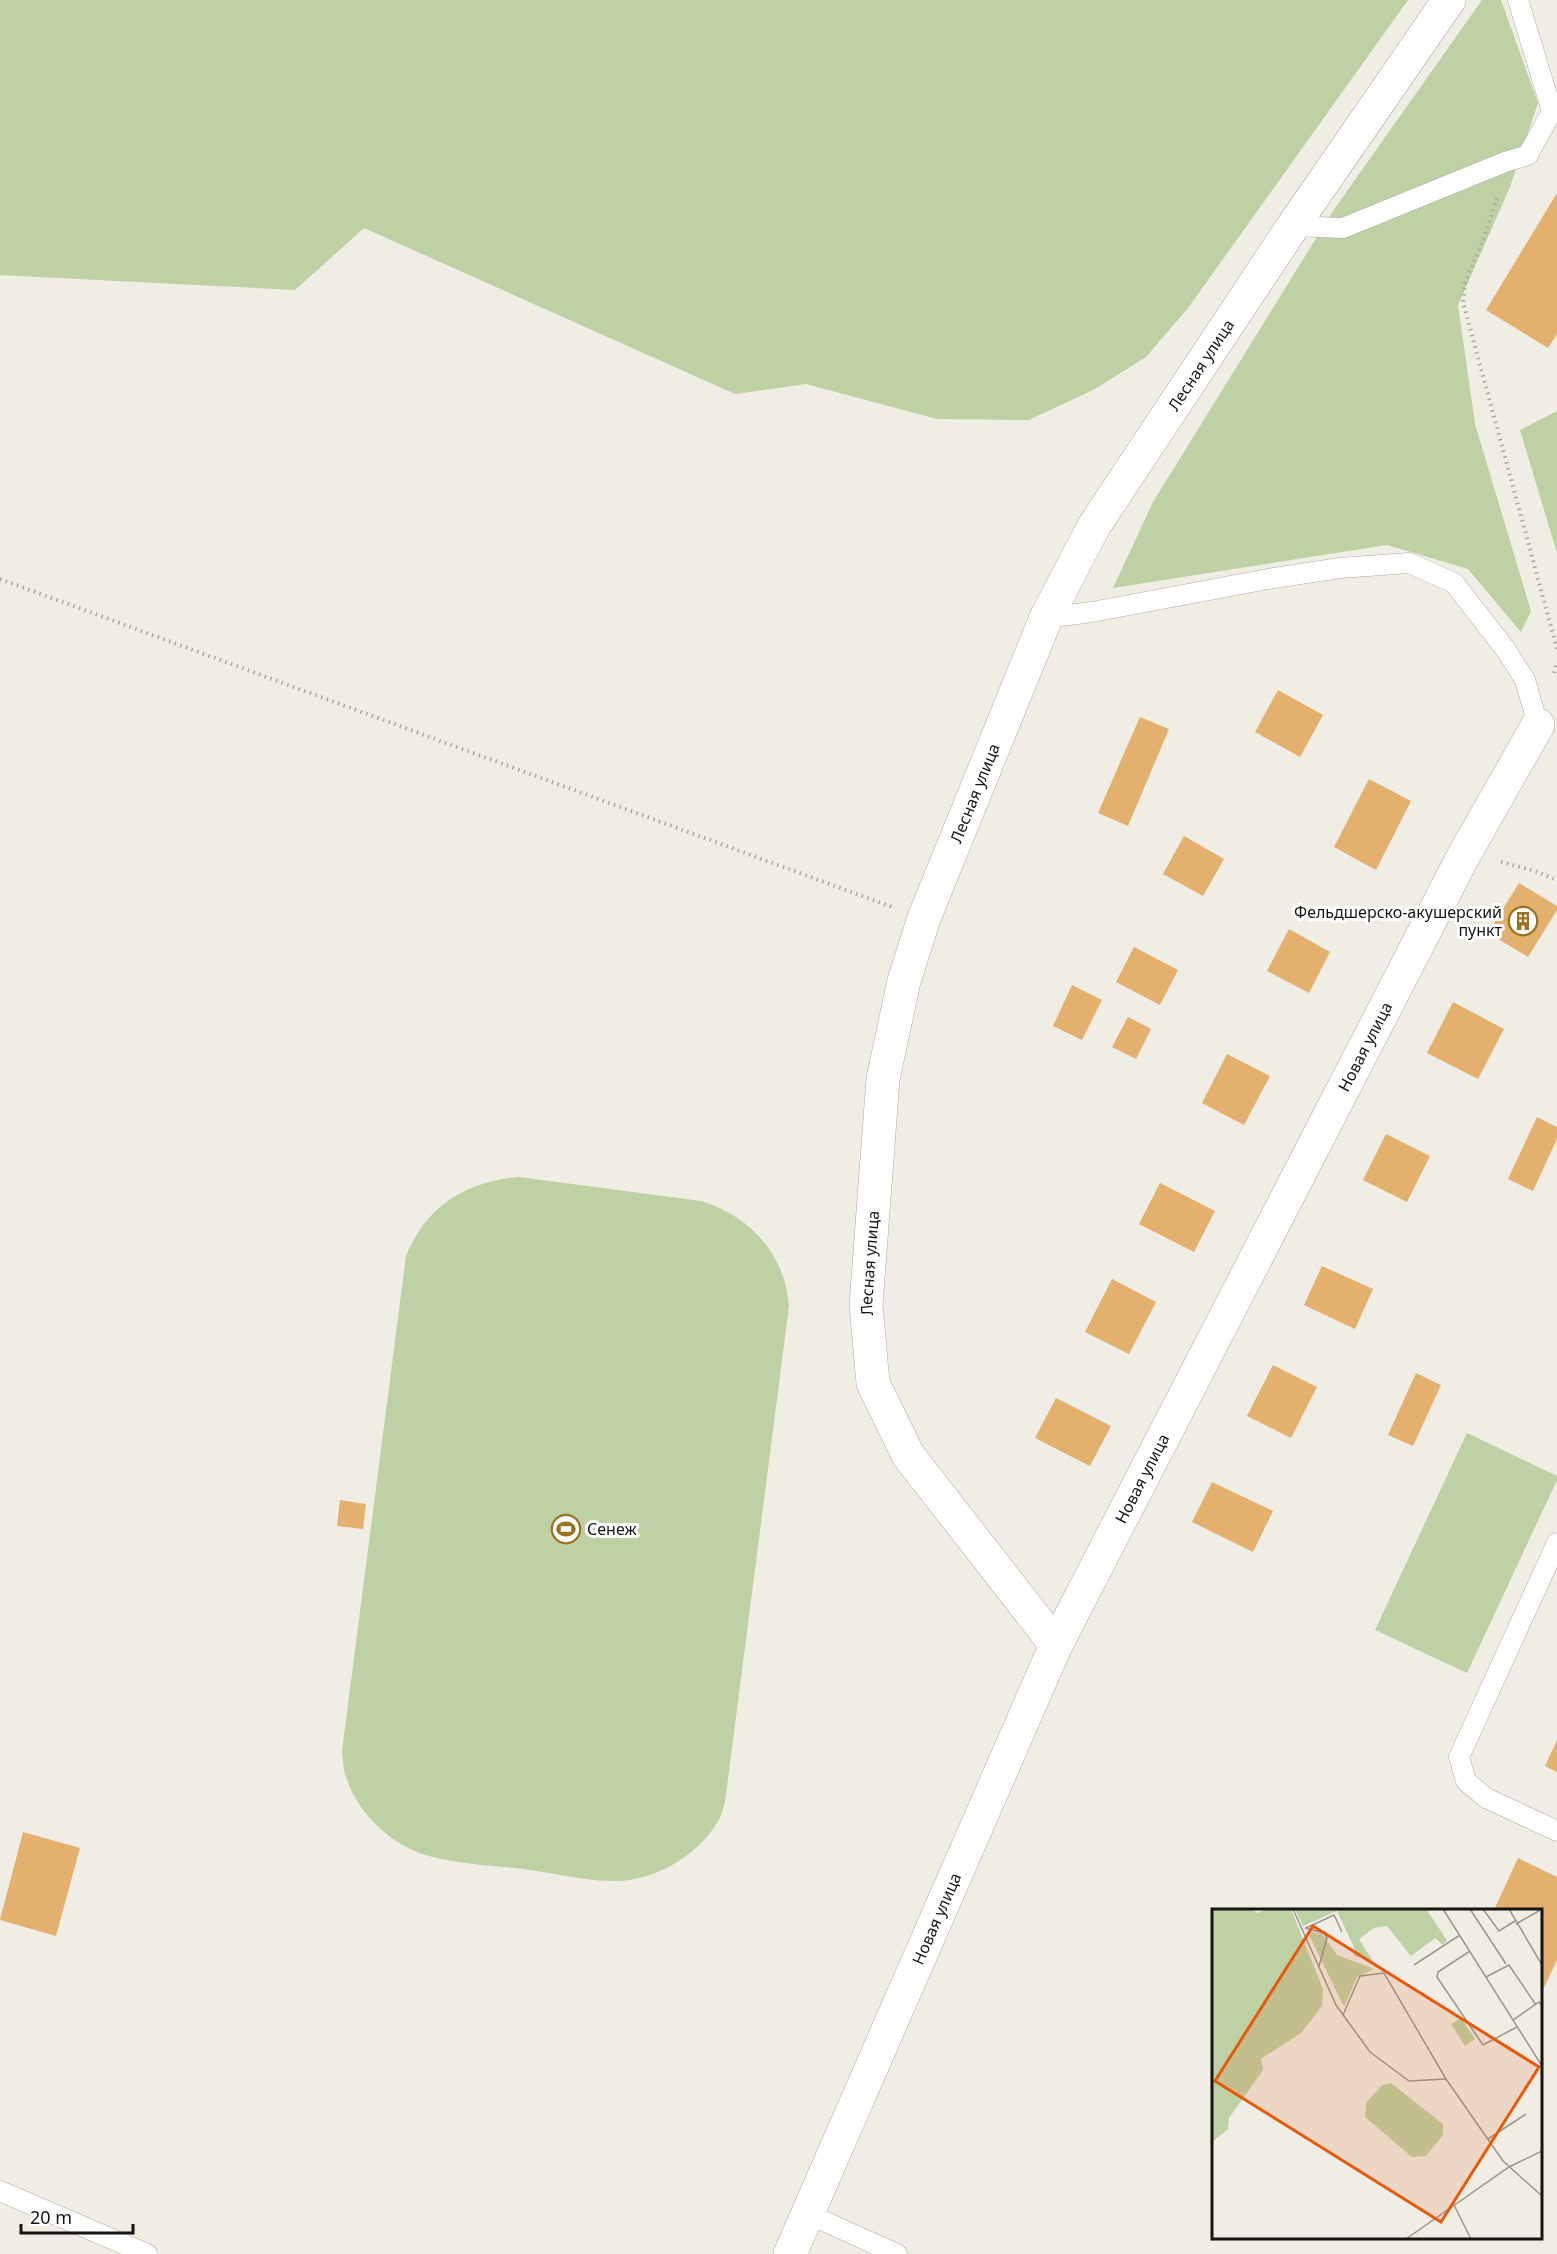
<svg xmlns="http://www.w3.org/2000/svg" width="1557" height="2254" font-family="'Noto Sans',sans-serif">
  <rect width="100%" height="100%" fill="#efede4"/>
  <g fill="#bdd1a4">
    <path d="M0,0h1408l-220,308 -42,49 -51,32 -66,31 -92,-1 -131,-35 -71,10 -371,-166 -69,62 -295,-15z"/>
    <path d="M1482,0h19l37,103 -28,84 -52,118 17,119 56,187 -10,21 -53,-63 -81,-24 -274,43 40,-86 180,-291z"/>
    <path d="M1557,411v142l-37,-123z"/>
    <path d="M519,1177l182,24c49,15 84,53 88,105l-64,496c-2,7 -4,15 -8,21 -21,34 -63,58 -103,58 -29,0 -61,-8 -90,-12 -30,-3 -66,-5 -95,-13 -38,-10 -73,-44 -84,-82 -2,-7 -2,-15 -3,-23l64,-495c20,-50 60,-75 113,-79z"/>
    <path d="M1467,1433l90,43v4l-90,193 -92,-43z"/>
  </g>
  <g fill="#e4b06e">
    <path d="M1557,193v141l-9,14 -62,-38z"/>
    <path d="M1278,690l45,25 -23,42 -45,-25z"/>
    <path d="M1140,717l29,12 -41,97 -30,-13z"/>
    <path d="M1369,779l42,22 -35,69 -42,-23z"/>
    <path d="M1184,836l40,23 -21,37 -40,-22z"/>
    <path d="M1519,883l38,23v4l-29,47 -40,-24z"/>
    <path d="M1289,929l41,23 -21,41 -42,-22z"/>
    <path d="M1134,947l44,23 -18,35 -44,-23z"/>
    <path d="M1072,985l30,15 -20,40 -29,-14z"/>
    <path d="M1453,1002l51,27 -26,50 -51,-26z"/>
    <path d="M1128,1017l23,12 -15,30 -24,-12z"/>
    <path d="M1227,1054l43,22 -26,49 -42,-22z"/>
    <path d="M1537,1117l20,10v12l-24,52 -25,-12z"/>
    <path d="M1386,1134l44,22 -23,46 -44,-22z"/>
    <path d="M1160,1183l55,28 -21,41 -55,-28z"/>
    <path d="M1322,1266l51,23 -18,40 -51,-24z"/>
    <path d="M1112,1279l44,23 -27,52 -44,-22z"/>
    <path d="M1273,1365l44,22 -26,51 -44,-22z"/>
    <path d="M1416,1373l25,12 -28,61 -25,-11z"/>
    <path d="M1056,1398l55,28 -21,40 -55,-28z"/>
    <path d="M1212,1482l61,29 -20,41 -61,-30z"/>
    <path d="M340,1500l26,4 -3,25 -26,-3z"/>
    <path d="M1557,1740v32l-12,-6z"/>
    <path d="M23,1832l57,16 -24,88 -56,-16z"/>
    <path d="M1518,1858l39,19v83l-17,36v-86h-46z"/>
  </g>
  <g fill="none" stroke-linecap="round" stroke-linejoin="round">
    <g stroke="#adaba3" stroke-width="21">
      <g id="lane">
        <path d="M1293,226l50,2 162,-66 23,-7 24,-44 -34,-111"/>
        <path d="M1046,618l46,-6 176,-33 72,-11 69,-5 45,20 52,67 19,30 13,45"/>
        <path d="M1557,1543l-98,214 7,24 20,17 71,33"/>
        <path d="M0,2191l147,63"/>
        <path d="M808,2214l89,40"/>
      </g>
    </g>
    <g stroke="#adaba3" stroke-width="34">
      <g id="street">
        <path id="s1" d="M1056,1645l-148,-190 -35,-72 -7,-78 17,-226 21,-98 20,-63 122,-300 48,-92 199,-300 156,-226"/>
        <path id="s2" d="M790,2254l266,-609 409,-792 73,-128"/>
      </g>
    </g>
    <g stroke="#aba9a2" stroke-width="4" stroke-dasharray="1.5 4.5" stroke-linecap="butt">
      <path d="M1497,198l-13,40 -19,44 -2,20 94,347"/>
      <path d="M0,579l892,328"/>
      <path d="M1554,673l3,-11"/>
      <path d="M1501,862l34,9 22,9"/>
    </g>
    <use href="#lane" stroke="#fff" stroke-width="20"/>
    <use href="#street" stroke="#fff" stroke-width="33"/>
  </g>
  <defs>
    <g id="building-ring" transform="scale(1.5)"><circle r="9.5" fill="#fff" stroke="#9b7220" stroke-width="1.5"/><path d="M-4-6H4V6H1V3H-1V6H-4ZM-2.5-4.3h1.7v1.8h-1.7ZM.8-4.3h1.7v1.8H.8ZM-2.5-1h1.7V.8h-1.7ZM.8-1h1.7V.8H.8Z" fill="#9b7220"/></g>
    <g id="stadium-ring" transform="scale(1.5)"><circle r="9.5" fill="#fff" stroke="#9b7220" stroke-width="1.5"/><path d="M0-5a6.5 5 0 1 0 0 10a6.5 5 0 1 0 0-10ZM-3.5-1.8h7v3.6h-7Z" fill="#9b7220"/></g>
  </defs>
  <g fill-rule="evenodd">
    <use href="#building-ring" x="1523" y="921"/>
    <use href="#stadium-ring" x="566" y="1529"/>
  </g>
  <g text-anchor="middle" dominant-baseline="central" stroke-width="6" stroke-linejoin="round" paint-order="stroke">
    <g font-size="16" fill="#161512" stroke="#fff">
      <text stroke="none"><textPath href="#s1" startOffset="1413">Лесная улица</textPath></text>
      <text stroke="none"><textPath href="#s1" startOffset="927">Лесная улица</textPath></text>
      <text stroke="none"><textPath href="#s2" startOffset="1338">Новая улица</textPath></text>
      <text stroke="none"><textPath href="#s1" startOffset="441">Лесная улица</textPath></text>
      <text stroke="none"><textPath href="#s2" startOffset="852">Новая улица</textPath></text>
      <text stroke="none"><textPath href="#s2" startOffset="366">Новая улица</textPath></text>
    </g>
    <g font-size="16" fill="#161512" stroke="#fff" text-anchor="end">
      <text x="1502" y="912">Фельдшерско-акушерский<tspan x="1502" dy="18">пункт</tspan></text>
      <text x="587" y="1529" text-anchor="start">Сенеж</text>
    </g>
  </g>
  <g transform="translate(1212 1909)">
    <rect width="330" height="330" fill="#efede4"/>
    <path d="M0,0h38l8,4 8,-4h25l32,80 -1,16 -6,9 -15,19 -40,26 2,11 -34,48 -1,11 -16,13zM83,0h131l21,31 -4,5 -8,-7 -24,18 -24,-30 -13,2 -15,11 14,22 -19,-5v-9l-17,-36 -34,15zM95,22l15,3 15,21 37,14 -17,8 -13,30zM249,109l14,21 -10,7 -14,-22zM179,174l52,41v11l-17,21 -14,1 -47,-40 1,-14 16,-18z" fill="#bdd1a4"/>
    <path fill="none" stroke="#989790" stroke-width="1.5" d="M81,0l43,96 34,47 39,29 37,-2M231,0l99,157M258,0l36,55M271,0l16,22 16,-10M297,0l33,56M304,15l26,-15M93,19l19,5 3,5 -8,28M94,19l28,-13 8,17M258,42l-32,21 -1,5 46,68 34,-18M202,56l46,-30M274,68l23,-12 27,40M131,106l17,-39 24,-3 62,106 57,82 39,35M301,111l26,-18 3,4M276,230l38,-25M242,296l17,34M194,330l103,-72 33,-16"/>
    <path fill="#e8590c" fill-opacity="0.15" stroke="#e8590c" stroke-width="3" d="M101,17l226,141 -98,155 -226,-141z"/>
    <rect width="330" height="330" fill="none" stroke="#161512" stroke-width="3"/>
  </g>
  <path d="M21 2224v9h112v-9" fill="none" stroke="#161512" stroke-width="3"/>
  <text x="30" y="2224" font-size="18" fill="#161512" stroke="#ffffff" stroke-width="4.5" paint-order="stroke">20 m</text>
</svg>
